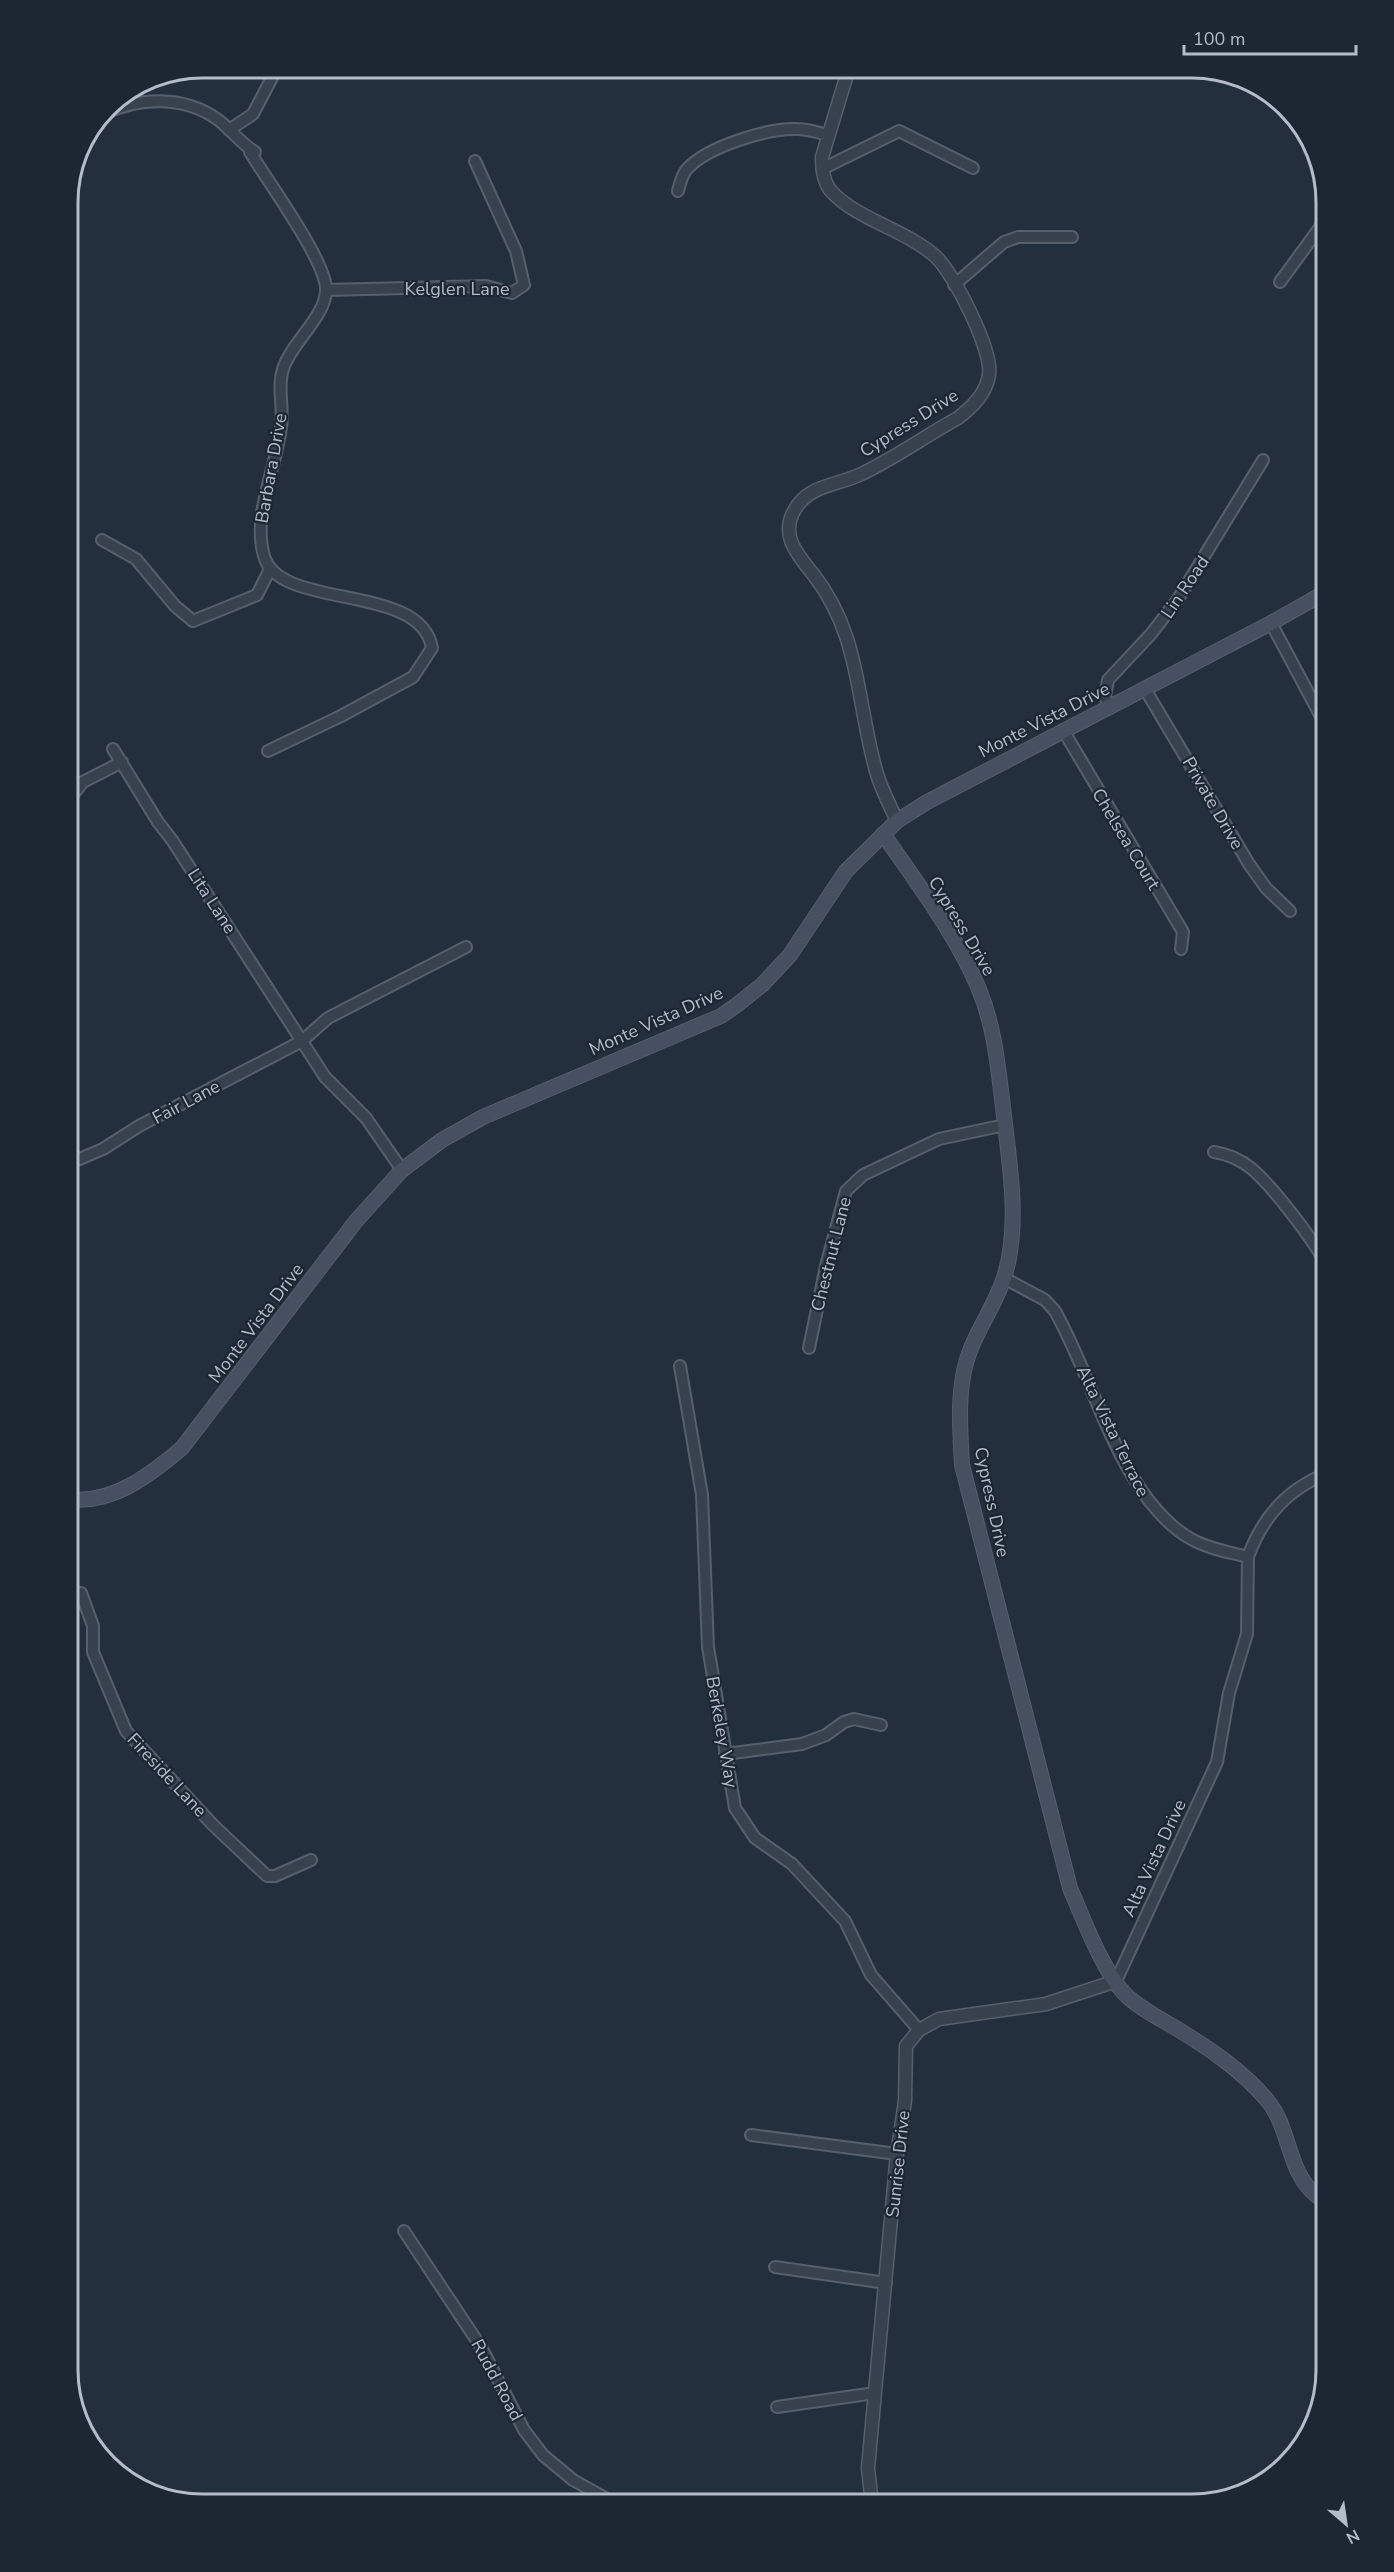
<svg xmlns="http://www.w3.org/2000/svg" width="1394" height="2572" font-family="'Nunito Sans',sans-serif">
  <rect width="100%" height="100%" fill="#242f3e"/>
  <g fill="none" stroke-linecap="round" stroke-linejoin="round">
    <g stroke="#565f6c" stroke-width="14">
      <g id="minor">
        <path d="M102,115c35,-18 81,-20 115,4 14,10 23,24 38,33h-5c16,27 77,110 76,138 0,26 -35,53 -43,79 -6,18 1,39 -2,58 -5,42 -29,88 -17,129 15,55 157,26 168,92l-19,29 -72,39 -73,35"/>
        <path d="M229,130l24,-16 24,-46"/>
        <path d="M822,169l77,-38 74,37"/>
        <path d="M678,191c2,-7 4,-17 9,-22 20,-22 80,-41 110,-40 11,0 22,4 32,6"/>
        <path d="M1280,282l46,-63"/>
        <path d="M954,285l50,-43 14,-5h54"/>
        <path d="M326,290l160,-4 26,7 12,-8 -8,-34 -41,-90"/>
        <path d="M102,540l34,19 39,47 18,15 64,-26 13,-26"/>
        <path d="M1271,623l55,103"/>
        <path d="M1145,689l104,175 17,24 24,23"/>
        <path d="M1109,707l-4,-10 3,-17 43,-46 27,-35 85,-139"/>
        <path d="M1063,730l120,202 -2,17"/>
        <path d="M113,749l45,73 14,18 153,237 41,41 36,52"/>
        <path d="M68,801l15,-19 39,-20"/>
        <path d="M1214,1152c14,2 27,8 38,17 21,18 61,70 74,95"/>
        <path d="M70,1163l33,-14 36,-23 163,-85 26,-23 138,-71"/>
        <path d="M1004,1278l41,22 10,11c40,70 65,187 136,228 18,10 38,13 57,18"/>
        <path d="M809,1348l17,-82 20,-75 17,-16 76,-36 66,-14"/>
        <path d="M680,1366l22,129 6,152 27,161 20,30 37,26 53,57 26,54 48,55"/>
        <path d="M68,1607l13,-14 12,33v26l33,79 87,94 54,51h8l36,-16"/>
        <path d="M725,1754l77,-10 24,-9 18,-13 10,-3 27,6"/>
        <path d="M1116,1981l101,-219 12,-69 18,-59 1,-77c14,-39 39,-68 78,-83"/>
        <path d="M751,2135l146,19"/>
        <path d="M404,2231l77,116 43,83 19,25 30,25 43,24"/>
        <path d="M775,2267l111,16"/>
        <path d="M777,2407l98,-14"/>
      </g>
    </g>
    <g stroke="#565f6c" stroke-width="15">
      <g id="tertiary">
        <path d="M849,68l-27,89c0,11 2,26 9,34 25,28 75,39 104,65 19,17 58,95 54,119 -3,19 -17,32 -31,43 -33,18 -66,42 -99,57 -24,11 -51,10 -65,36 -14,25 4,44 19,63 47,60 43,123 62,193 4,18 14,36 22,54"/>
        <path d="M872,2504l-4,-36 29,-314 8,-53 1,-55 13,-16 20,-11 107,-15 70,-23"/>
      </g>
    </g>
    <g stroke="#565f6c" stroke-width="16">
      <g id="secondary">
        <path d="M883,834c31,44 78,108 97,158 15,37 18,76 23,115 6,55 18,117 1,171 -8,24 -23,46 -33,70 -15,36 -11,79 -9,117l108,423c13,30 34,87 58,109 13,12 31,21 46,30 33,20 68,43 93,73 24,28 20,73 50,96l9,-11"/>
        <path d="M68,1499c44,6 82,-24 114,-51l174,-227 46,-51 40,-30 41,-23 238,-101 17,-12 24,-19 28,-30 56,-84 51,-50 30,-19 344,-179 55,-31"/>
      </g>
    </g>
    <use href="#minor" stroke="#38414e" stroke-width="10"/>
    <use href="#tertiary" stroke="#38414e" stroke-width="12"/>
    <use href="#secondary" stroke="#465061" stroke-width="14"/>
  </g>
  <g text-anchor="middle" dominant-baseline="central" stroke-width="4.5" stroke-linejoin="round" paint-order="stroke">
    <g font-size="18" fill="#b4bcc9" stroke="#1d2633">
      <text x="457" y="289">Kelglen Lane</text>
      <text transform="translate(909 423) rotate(-32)">Cypress Drive</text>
      <text transform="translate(271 468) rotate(-80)">Barbara Drive</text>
      <text transform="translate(1185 587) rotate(-56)">Lin Road</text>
      <text transform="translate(1044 720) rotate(-27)">Monte Vista Drive</text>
      <text transform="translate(1213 803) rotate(60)">Private Drive</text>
      <text transform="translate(1126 839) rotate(59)">Chelsea Court</text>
      <text transform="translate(212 901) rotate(57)">Lita Lane</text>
      <text transform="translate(962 926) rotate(59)">Cypress Drive</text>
      <text transform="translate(656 1021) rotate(-24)">Monte Vista Drive</text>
      <text transform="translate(186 1102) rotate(-28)">Fair Lane</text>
      <text transform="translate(831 1254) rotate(-76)">Chestnut Lane</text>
      <text transform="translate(256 1323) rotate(-53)">Monte Vista Drive</text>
      <text transform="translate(1113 1431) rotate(64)">Alta Vista Terrace</text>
      <text transform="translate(992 1502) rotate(78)">Cypress Drive</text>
      <text transform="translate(722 1732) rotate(80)">Berkeley Way</text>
      <text transform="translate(167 1775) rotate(47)">Fireside Lane</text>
      <text transform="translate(1154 1858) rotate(-65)">Alta Vista Drive</text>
      <text transform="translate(898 2164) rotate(-84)">Sunrise Drive</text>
      <text transform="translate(497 2380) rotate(62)">Rudd Road</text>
    </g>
  </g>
  <path d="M0 0H1394V2572H0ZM202 78H1192A124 124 0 0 1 1316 202V2370A124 124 0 0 1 1192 2494H202A124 124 0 0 1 78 2370V202A124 124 0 0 1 202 78Z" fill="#1d2633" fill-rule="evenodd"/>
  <path fill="none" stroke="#b4bcc9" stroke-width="3" d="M202 78H1192A124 124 0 0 1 1316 202V2370A124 124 0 0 1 1192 2494H202A124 124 0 0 1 78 2370V202A124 124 0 0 1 202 78Z"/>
  <g transform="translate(1346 2524) rotate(151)" stroke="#1d2633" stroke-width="4.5" paint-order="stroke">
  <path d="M0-4.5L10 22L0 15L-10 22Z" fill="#b4bcc9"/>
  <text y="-9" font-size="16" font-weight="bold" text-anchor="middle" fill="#b4bcc9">N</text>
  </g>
  <path d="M1184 45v9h172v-9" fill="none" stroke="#b4bcc9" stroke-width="3"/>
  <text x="1193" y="45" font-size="18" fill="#b4bcc9" stroke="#1d2633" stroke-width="4.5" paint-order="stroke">100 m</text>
</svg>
